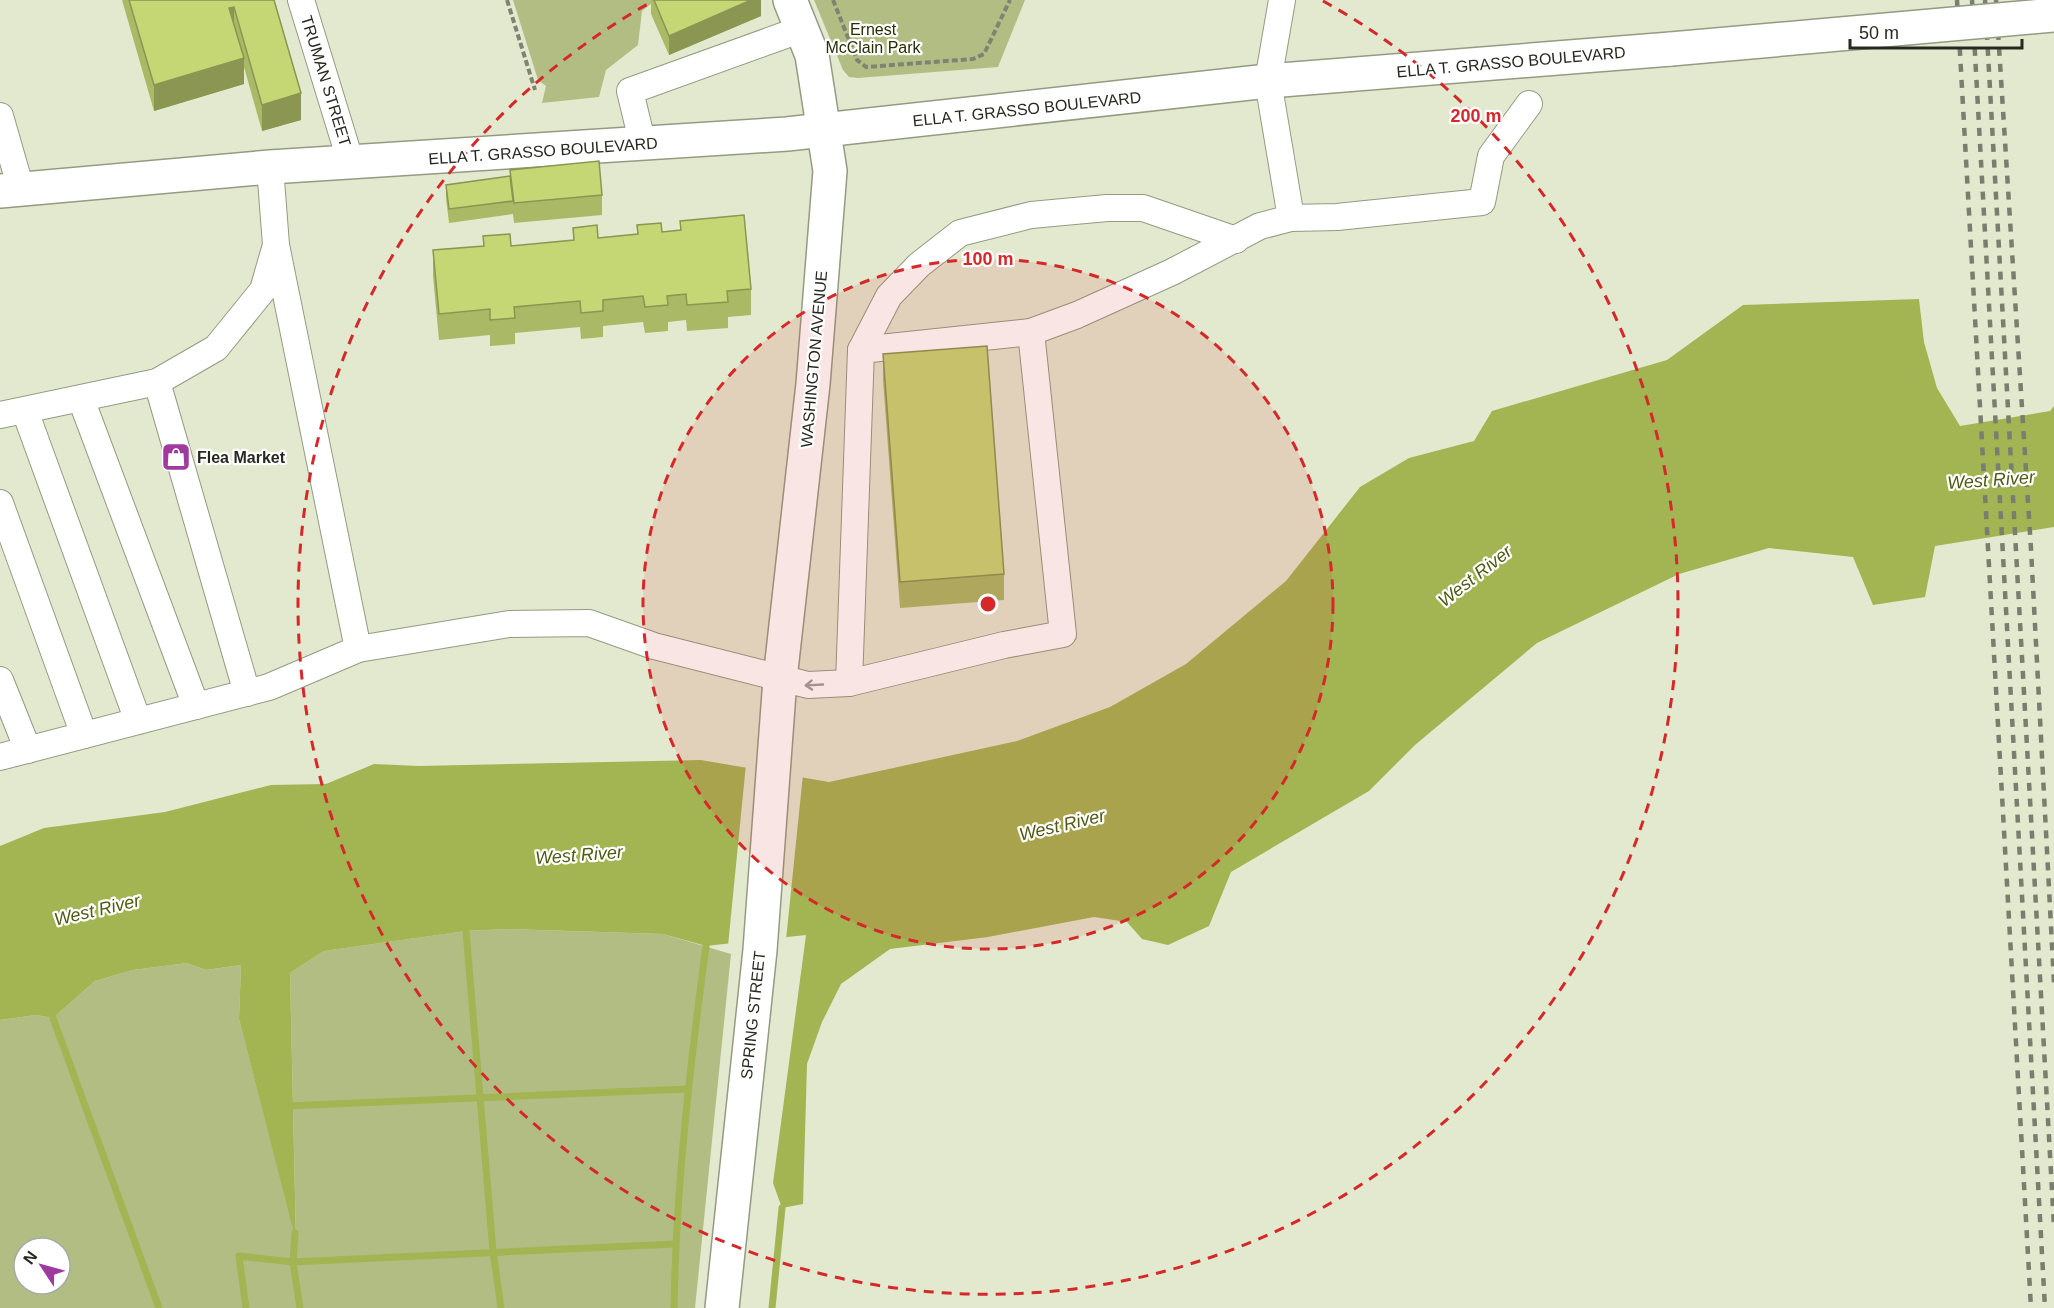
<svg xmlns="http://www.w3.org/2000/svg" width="2054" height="1308" font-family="Arial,sans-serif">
  <rect width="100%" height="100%" fill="#e3e9cf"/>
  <g fill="#b2bd84" fill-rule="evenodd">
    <path d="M513,0h143l-14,11 -4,34 -32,25 -7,27 -57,6 4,-17 -8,-6z"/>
    <path d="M814,0h211l-27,67 -140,11 -9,-1 -6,-7z"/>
    <path d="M508,929l155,5 68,20 -36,354h-695v-288l36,-5 17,3 42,-37 38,-11 54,-7 19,7 35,-5 -2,54 57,219 -6,-265 34,-22 142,-20zM24,1248h36v36h-36z"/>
  </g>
  <path fill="#a3b453" d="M1919,299l5,43 13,46 23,38 90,-15 4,-5v121l-119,19 -10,51 -52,8 -20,-48 -84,-9 -90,26 -142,69 -122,102 -46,46 -138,81 -22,54 -41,19 -26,-6 -15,-17 -33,-5 -106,20 -98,12 -49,35 -19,38 -15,42 -4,140 -21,4 -9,-25 33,-248 -100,11 -43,-12 -155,-5 -42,2 -142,20 -34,22 6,268 -57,-222 2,-54 -35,5 -19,-7 -54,7 -38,11 -42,37 -17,-3 -36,5v-174l44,-18 121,-16 106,-27 55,-1 48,-20 45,2 282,-6 128,22 188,-41 93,-34 76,-43 100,-83 74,-94 49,-29 65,-17 18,-30 175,-51 76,-55z"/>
  <path fill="#e3e9cf" d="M746,764l57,10 -17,166 -58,6z"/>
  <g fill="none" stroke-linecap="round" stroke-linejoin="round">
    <g stroke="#a3b453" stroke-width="7">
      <path d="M466,931l27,320 8,57"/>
      <path d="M53,1018l106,290"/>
      <path d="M285,1106l402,-17"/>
      <path d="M246,1308l-7,-52 54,6 2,-29"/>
      <path d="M300,1308l-7,-46 382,-18"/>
      <path d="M674,1308c2,-122 16,-242 32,-362"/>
      <path d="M772,1308l10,-100"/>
    </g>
    <g stroke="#959a83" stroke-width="28">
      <g id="minor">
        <path d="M301,0l50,163"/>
        <path d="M1282,0l-14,81 23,137"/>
        <path d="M0,116l21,73"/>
        <path d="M643,145l-13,-54 172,-62"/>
        <path d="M276,245l82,404 151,-25 80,-1 65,23 154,39 41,-2 155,-38 59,-11 -32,-302"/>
        <path d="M861,350l28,-54 30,-31 41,-32 71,-18 76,-7h36l93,32"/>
        <path d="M157,382l90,311"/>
        <path d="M81,399l115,307"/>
        <path d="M25,411l113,310"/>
        <path d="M0,415l157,-33 59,-34 47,-58 13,-45 -6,-78"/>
        <path d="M0,503l84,232"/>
        <path d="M0,680l28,70"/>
        <path d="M849,683l12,-333 170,-18 46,-17 95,-43 88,-46 31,-8 46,-1 145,-15 9,-46 38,-52"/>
        <path d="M0,757l269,-70 89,-38"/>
      </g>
    </g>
    <g stroke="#959a83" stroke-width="36">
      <g id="major">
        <path d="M0,191l270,-24 517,-33 481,-53 403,-32"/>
        <path d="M722,1308l38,-358 20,-271 33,-295 17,-213 -18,-116 -22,-55"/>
      </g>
    </g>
    <g stroke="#7f8372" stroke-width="4" stroke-dasharray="6 3" stroke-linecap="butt">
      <path d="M507,0l28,90"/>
      <path d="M833,0l24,60 9,7 107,-8 11,-5 26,-54"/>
    </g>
    <use href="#minor" stroke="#fff" stroke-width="26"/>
    <use href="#major" stroke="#fff" stroke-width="33"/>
    <g stroke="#7a7e6e" stroke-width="4.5" stroke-dasharray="8 8" stroke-linecap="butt">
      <path d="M1957,0l74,1308"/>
      <path d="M1972,0l73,1308"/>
      <path d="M1985,0l69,1226"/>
      <path d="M1996,0l35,549 23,434"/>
    </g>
    <g stroke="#959a83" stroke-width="36" stroke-linecap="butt">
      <path id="major-bridge" d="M1671,49l383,-34"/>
    </g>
    <use href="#major-bridge" stroke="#fff" stroke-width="33"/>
  </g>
  <g fill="#a9b965">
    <path d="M122,0h152l27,120 -39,11 -18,-64v17l-90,27z"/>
    <path d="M651,0h110v16l-92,39 -18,-41z"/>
    <path d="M510,170l92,25v20l-88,8 -1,-9 -64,9 -3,-25v-13l64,-9z"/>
    <path d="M680,221l71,68v26l-23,2v11l-41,3 -1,-11 -18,2v9l-23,2 -2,-11 -40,4v11l-22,2 -1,-12 -65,6v11l-25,2v-11l-51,5 -6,-64v-26l50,-4v-10l28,10 62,-6v-12l25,10 39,-4v-9l25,7 18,-2z"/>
    <path d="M883,354l121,220v26l-104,8 -17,-228z"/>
  </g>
  <g fill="#8a9652">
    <path d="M751,0h10v16l-92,39v-19z"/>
    <path d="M234,7v26l-5,-25z"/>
    <path d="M244,58v26l-90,27v-26z"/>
    <path d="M301,93v27l-39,11v-26z"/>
  </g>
  <g fill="#c5d775" stroke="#8a9652" stroke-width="1.5">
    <path d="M129,0h145l27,93 -39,12 -28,-98 -5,1 15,50 -90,27z"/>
    <path d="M654,0h97l-82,36z"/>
    <path d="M599,161l3,34 -88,8 -4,-33z"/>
    <path d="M510,176l3,25 -64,8 -3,-24z"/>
    <path d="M744,215l7,74 -24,2 1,11 -41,3 -1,-11 -19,2 1,9 -23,2 -2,-11 -40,4v11l-22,2 -1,-12 -66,6 1,11 -25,2v-11l-51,5 -6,-64 51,-4 -1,-10 27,-2 1,12 63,-6 -1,-12 24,-3 1,13 40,-4 -1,-9 24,-2 1,9 19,-2 -1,-9z"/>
    <path d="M987,346l17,228 -104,8 -17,-228z"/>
  </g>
  <defs><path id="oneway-shaft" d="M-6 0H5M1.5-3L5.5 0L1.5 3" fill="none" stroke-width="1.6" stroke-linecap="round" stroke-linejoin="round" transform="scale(1.5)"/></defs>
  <use stroke="#9e9f9b" href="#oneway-shaft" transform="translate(814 685) rotate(177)"/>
  <circle cx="988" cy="604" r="345" fill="#d62828" fill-opacity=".12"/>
  <g fill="none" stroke="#d62828" stroke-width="3" stroke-dasharray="10 8">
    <circle cx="988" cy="604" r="345"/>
    <path d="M1323 1A690 690 0 1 1 653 1"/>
  </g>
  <defs>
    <g id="shop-square" transform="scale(1.5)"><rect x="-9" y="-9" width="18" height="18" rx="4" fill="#9f3a9f" stroke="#fff"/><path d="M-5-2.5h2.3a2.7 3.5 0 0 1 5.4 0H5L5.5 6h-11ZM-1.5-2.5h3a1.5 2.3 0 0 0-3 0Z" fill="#fff"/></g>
  </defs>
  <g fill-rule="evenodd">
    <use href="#shop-square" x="176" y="457"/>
  </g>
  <g text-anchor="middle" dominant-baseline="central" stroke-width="4.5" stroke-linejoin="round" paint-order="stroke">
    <g font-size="16" fill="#282e04" stroke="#fff">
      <text x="873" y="29">Ernest<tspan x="873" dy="18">McClain Park</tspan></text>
    </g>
    <g font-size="16" fill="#272920" stroke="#fff">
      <text transform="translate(1511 62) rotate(-5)">ELLA T. GRASSO BOULEVARD</text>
      <text transform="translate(326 81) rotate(73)">TRUMAN STREET</text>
      <text transform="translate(1027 109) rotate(-6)">ELLA T. GRASSO BOULEVARD</text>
      <text transform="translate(543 151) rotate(-4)">ELLA T. GRASSO BOULEVARD</text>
      <text transform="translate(814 359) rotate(-85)">WASHINGTON AVENUE</text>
      <text transform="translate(753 1015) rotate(-84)">SPRING STREET</text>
    </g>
    <g font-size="16" font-weight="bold" fill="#272920" stroke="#fff" text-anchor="start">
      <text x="197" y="457">Flea Market</text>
    </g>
    <g font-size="18" font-style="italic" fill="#505a13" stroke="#fff">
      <text transform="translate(1991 480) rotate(-4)">West River</text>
      <text transform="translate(1475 576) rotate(-38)">West River</text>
      <text transform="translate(1062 825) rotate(-13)">West River</text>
      <text transform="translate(579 855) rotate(-4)">West River</text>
      <text transform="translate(97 910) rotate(-13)">West River</text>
    </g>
  </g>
  <circle cx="988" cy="604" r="9" fill="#d62828" stroke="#fff" stroke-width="3"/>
  <g font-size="18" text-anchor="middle" font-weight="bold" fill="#d62828" stroke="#fff" stroke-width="4.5" stroke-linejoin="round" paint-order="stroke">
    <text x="1476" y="122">200 m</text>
    <text x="988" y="265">100 m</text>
  </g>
  <g transform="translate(42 1266) rotate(306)"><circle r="28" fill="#ffffff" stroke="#a9a9a6" stroke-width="1.5"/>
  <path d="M0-4.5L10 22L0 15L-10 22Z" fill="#9f3a9f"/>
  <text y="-9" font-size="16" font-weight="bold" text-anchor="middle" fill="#272920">N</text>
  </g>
  <path d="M1850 39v9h172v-9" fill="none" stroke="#272920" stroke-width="3"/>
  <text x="1859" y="39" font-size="18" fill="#272920" stroke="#ffffff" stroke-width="4.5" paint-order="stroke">50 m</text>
</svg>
